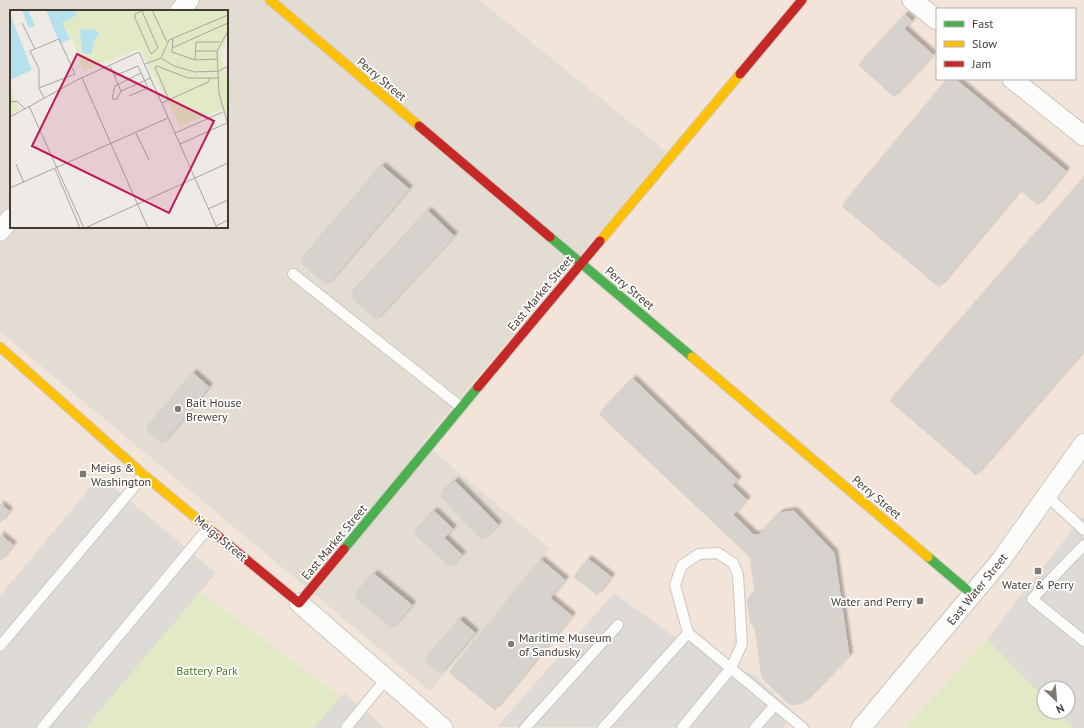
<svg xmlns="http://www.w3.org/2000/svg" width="1084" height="728" font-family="'PT Sans',sans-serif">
  <defs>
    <filter id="shadow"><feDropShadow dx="3.5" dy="-3.5" stdDeviation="1" flood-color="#0004"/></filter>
  </defs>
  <rect width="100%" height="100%" fill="#eeebe6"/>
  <path fill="#e3dcd3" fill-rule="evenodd" d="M0,0h480l187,152 -243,290 126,107 -120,142 -430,-359zM11,11h216v216h-216z"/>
  <path fill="#f2e4d8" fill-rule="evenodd" d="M480,0h604v728h-11l-16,-16h11v-24h-24v10l-57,-59 -82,89h-905v-396l430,359 120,-142 -127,-107 244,-290zM937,9h138v70h-138z"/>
  <g fill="#e1eac4">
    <path d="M199,591l183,137h-306z"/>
    <path d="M987,639l57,59v14h13l16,16h-168z"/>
  </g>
  <g fill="#dedad6">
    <path d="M100,476l116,97 -131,155h-85v-132z"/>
    <path d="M1084,515v213h-11l-16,-16h11v-24h-24v10l-57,-59z"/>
    <path d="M614,593l55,40 86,43 40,37 -12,15 -286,-1z"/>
    <path d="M344,693l41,35h-71z"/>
  </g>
  <g fill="#d6d2cd" stroke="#d6d2cc" filter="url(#shadow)">
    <path d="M905,15l7,6 -8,8 29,26 -39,42 -35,-32z"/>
    <path d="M948,79h7l111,92 -28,34 -18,-15 -81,97 -97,-81z"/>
    <path d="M382,166l27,23 -82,96 -27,-23z"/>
    <path d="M1084,178v172l-108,125 -86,-74z"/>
    <path d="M428,211l26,25 -78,84 -26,-24z"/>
    <path d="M193,373l16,14 -47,57 -16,-14z"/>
    <path d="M633,379l105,101 -6,6 15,14 -14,15 21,20h5l21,-22 14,-2 40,42 15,103 -46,47 -13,2 -28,-27 -7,-50 -4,-5 -4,-23 8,-7 -5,-36 -151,-143z"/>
    <path d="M455,481l43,44 -16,15 -42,-44z"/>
    <path d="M0,504l9,7 -9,12z"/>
    <path d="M434,511l19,18 -9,9 18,17 -12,12 -36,-34z"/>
    <path d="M0,535l13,10 -13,16z"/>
    <path d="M588,559l23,18 -14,18 -23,-18z"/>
    <path d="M541,560l24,20 -15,18 22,18 -77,94 -46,-38z"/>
    <path d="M374,574l38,31 -20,23 -38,-31z"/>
    <path d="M460,620l15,13 -35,41 -15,-13z"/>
  </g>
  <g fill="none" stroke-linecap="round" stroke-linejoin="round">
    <g stroke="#cbc7c2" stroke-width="12">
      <g id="lane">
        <path d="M293,274l168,133"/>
        <path d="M1047,496l37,34"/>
        <path d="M1084,545l-52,54 52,42"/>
        <path d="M688,633l115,95"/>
        <path d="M0,646l144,-171"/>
        <path d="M42,728l167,-201"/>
        <path d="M346,728l40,-49"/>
        <path d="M525,728l93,-103"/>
        <path d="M603,728l85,-95 -13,-48 7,-20 17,-11 19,-1 15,10 5,12 4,69 -11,24 -49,60"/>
        <path d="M755,728l20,-23"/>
      </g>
    </g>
    <g stroke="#cbc7c2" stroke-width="21">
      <g id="street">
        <path d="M912,0l25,20"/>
        <path d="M180,11l9,-11"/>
        <path d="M1012,79l72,57"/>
        <path d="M0,231l11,-13"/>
        <path d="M299,603l144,125"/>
        <path d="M861,728l140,-168 83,-117"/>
      </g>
    </g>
    <g stroke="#cfc8be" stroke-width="11">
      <g id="fast">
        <path d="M550,237l142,120"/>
        <path d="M344,549l134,-162"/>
        <path d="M928,557l45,38"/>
      </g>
    </g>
    <g stroke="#cfc8be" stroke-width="11">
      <g id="slow">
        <path d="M270,0l149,126"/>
        <path d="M600,241l140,-167"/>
        <path d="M0,347l144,128 69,57"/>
        <path d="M692,357l236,200"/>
      </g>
    </g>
    <g stroke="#cfc8be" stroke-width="11">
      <g id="jam">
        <path d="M740,74l62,-74"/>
        <path d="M419,126l131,111"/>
        <path d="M478,387l122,-146"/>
        <path d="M213,532l86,71 45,-54"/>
      </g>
    </g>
    <use href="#lane" stroke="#fcfcfb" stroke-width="10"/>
    <use href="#street" stroke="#fcfcfb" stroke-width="19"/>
    <use href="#fast" stroke="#4caf50" stroke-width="9"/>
    <use href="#slow" stroke="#ffc107" stroke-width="9"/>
    <use href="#jam" stroke="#c62828" stroke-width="9"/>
  </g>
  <g fill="#807972" stroke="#fff" stroke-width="1.5">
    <circle cx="178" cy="409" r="4"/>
    <rect x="79" y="470" width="8" height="8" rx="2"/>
    <rect x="1034" y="567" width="8" height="8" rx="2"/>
    <rect x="916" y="597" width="8" height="8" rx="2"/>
    <circle cx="511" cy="644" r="4"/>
  </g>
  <g text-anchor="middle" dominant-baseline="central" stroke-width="3.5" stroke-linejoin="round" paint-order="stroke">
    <g font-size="12" fill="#443b33" stroke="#fff">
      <text transform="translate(382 79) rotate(40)">Perry Street</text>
      <text transform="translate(630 288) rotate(40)">Perry Street</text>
      <text transform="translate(540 293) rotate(-50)">East Market Street</text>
      <text transform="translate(877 497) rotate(40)">Perry Street</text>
      <text transform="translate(221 538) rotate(40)">Meigs Street</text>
      <text transform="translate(334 542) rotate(-50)">East Market Street</text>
      <text transform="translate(977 589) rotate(-51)">East Water Street</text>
    </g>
    <g font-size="12" fill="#443b33" stroke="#fff" text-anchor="start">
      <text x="186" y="402">Bait House<tspan x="186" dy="14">Brewery</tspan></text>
      <text x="91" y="467">Meigs &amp;<tspan x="91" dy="14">Washington</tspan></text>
      <text x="1038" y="584" text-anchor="middle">Water &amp; Perry</text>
      <text x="912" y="601" text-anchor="end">Water and Perry</text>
      <text x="519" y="637">Maritime Museum<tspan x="519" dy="14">of Sandusky</tspan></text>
    </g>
    <g font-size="12" fill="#517824" stroke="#fff">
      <text x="207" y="670">Battery Park</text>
    </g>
  </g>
  <g transform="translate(10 10)">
    <rect width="218" height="218" fill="#eeebe6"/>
    <path d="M65,0h153v27l-8,16 8,28v40l-5,-12 -43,17 -40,-77 -57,22 -8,-26 -13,-22 14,-8zM0,78l10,22 -10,5z" fill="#e1eac4"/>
    <path d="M12,0h6l7,16 -6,2zM36,0h29l2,5 -15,8 8,16 -10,5zM0,4l22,56 -22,10zM82,19l7,3 -6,11 -1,11 -10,-1 -2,-23z" fill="#b5e1ef"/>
    <path fill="none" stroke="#aaa59e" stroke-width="1" d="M142,0l15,32M132,1l16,37 -7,6 -16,-36v-4l7,-3 2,-1M12,13l13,26M218,21l-11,20 2,42 9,32M163,29l-1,13 23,8 22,-1M162,38l56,-25M185,41h22M151,48l13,8 21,6 24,-1 9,-5M185,50l1,-18h24M135,54l16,-6 8,-18 59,-25M100,56l11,25M131,63l-26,13 -3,13h5l4,-8 30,-13M104,66l24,-10 10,22 -19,8M72,68l66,150M29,78l36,-14 -16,-35 -29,12 9,18v19l5,10M159,90l-14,-33 2,-1 31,12h31M0,92l7,-1 8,8M152,93l46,-21 2,-4M19,96l55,122M0,107l67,-37 62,-28 78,176M126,123l13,27M165,123l48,-21M170,134l47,-21M6,154l8,19M45,159l25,59M0,178l158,-70M198,199l20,-9M206,216l12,-6M75,218l143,-65"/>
    <path fill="#c2185b" fill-opacity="0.15" stroke="#c2185b" stroke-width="2" d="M67,44l137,67 -45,92 -137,-67z"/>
    <rect width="218" height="218" fill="none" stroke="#443b33" stroke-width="2"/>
  </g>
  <rect x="936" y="8" width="140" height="72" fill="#ffffff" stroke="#b4b1ad"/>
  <rect x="944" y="21" width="20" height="6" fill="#4caf50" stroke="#b4b1ad"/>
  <text x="972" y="28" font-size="12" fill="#443b33">Fast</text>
  <rect x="944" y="41" width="20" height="6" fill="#ffc107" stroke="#b4b1ad"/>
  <text x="972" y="48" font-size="12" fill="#443b33">Slow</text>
  <rect x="944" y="61" width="20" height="6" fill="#c62828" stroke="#b4b1ad"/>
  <text x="972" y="68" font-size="12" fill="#443b33">Jam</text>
  <g transform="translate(1056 700) rotate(154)"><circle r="19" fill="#ffffff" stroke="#b4b1ad"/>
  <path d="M0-3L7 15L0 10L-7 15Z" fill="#807972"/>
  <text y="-6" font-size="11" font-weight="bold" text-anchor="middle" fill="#443b33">N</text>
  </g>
</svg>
